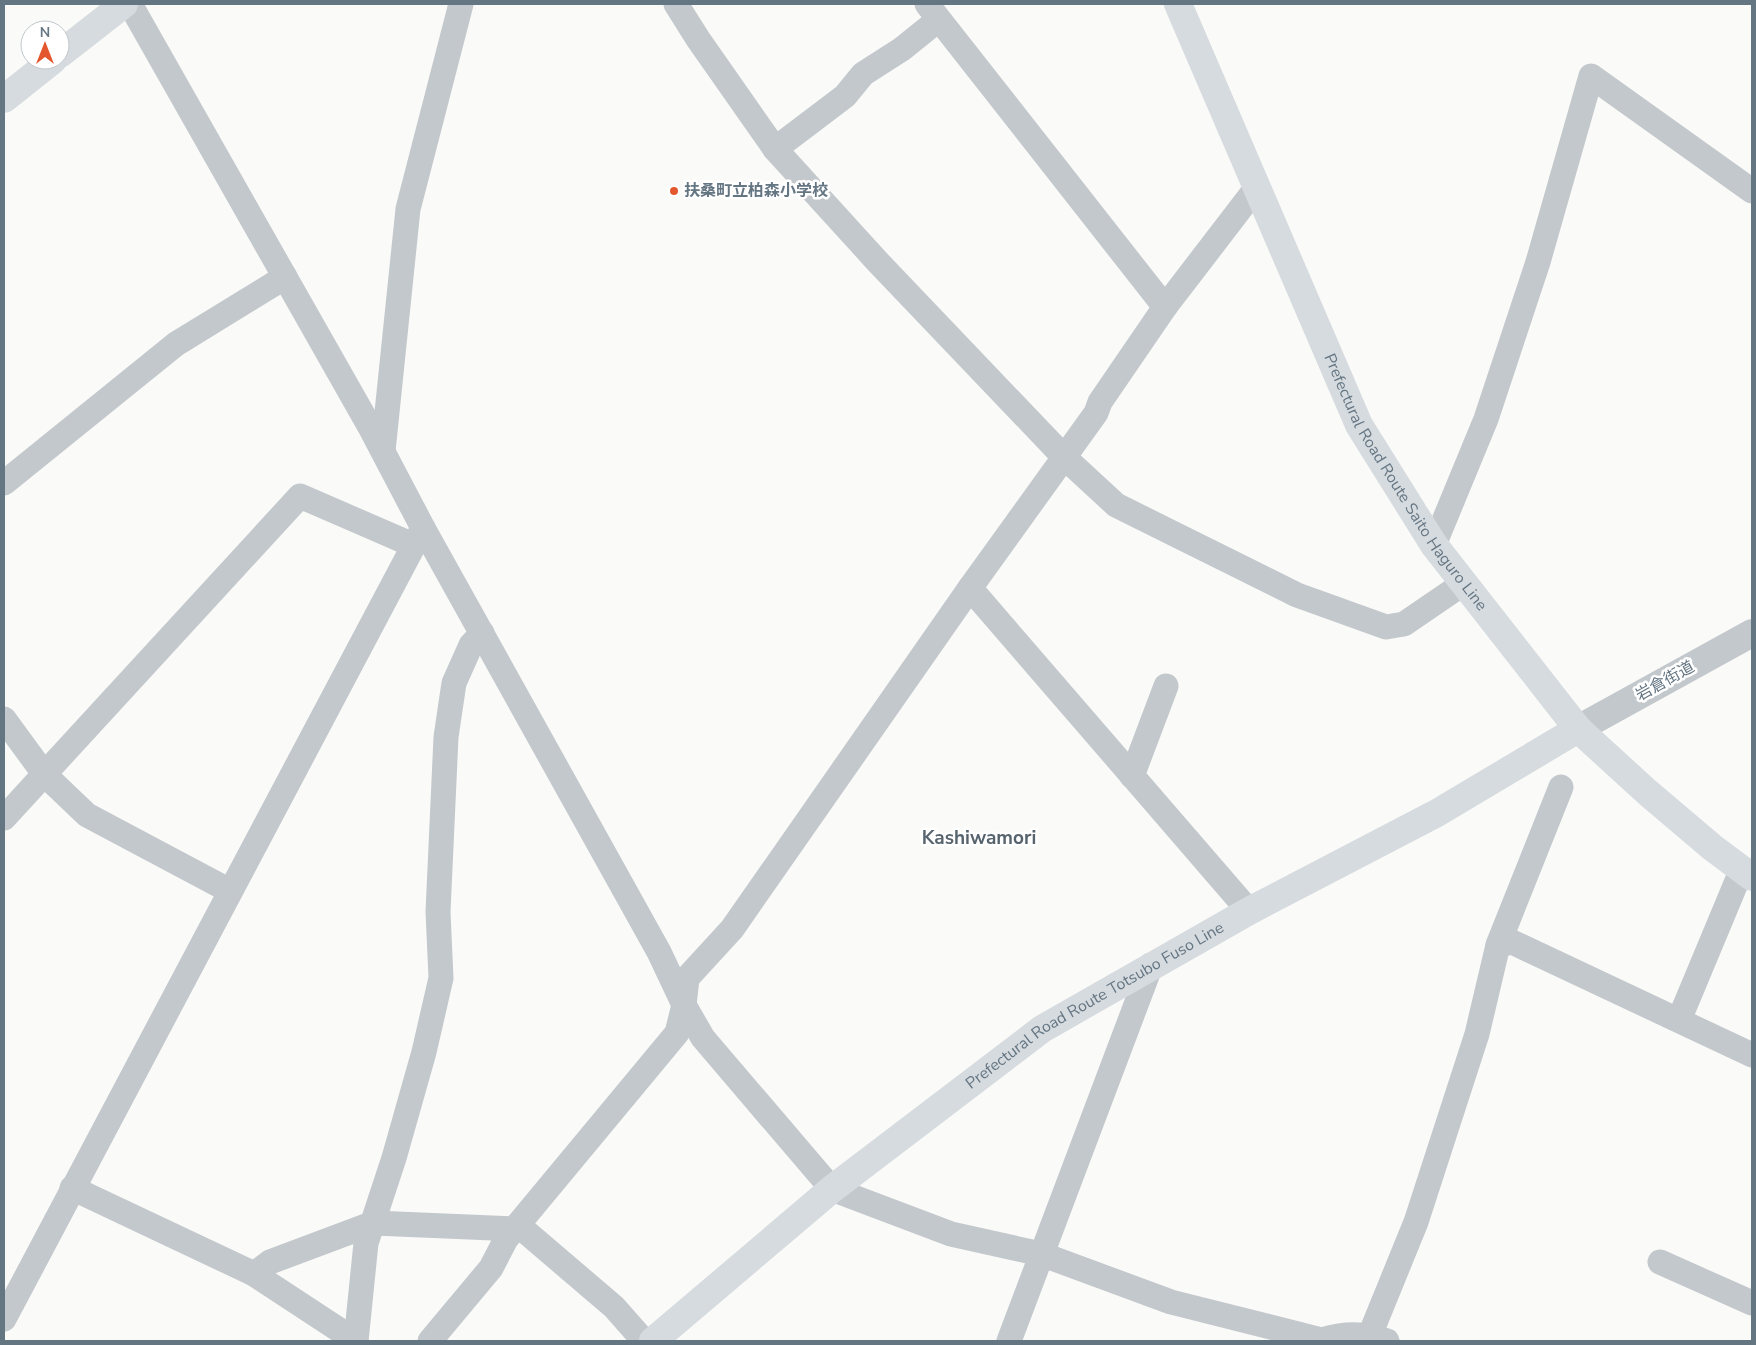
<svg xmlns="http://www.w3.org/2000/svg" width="1756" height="1345" font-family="'Nunito Sans','Noto Sans JP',sans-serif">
  <rect width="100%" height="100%" fill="#fafaf8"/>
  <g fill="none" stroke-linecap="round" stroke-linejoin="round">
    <g stroke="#c3c8cc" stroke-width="25">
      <path d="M130,4l240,423 53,101 236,424 25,53 19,33 129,151 119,45 90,20 130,48 151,38c22,-7 44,-7 65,1"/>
      <path d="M676,4l22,35 77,110 101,111 188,197 52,48 181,90 89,32 18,-3 60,-41"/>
      <path d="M927,4l238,303"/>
      <path d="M775,149l70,-53 18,-22 39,-25 36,-29"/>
      <path d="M383,451l25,-242 53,-205"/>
      <path d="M4,483l172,-139 109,-67"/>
      <path d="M1434,545l52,-126 52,-157 53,-186 161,115"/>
      <path d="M970,588l279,323"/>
      <path d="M4,719l41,56 42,40 143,76"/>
      <path d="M1132,776l34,-90"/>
      <path d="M4,818l296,-322 113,49"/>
      <path d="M1498,945l14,-3 240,113"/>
      <path d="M1679,1020l63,-151"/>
      <path d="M72,1188l182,86 102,67"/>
      <path d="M1660,1262l92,41"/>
      <path d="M254,1274l16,-12 104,-39 140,6 11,2 89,76 30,34"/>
      <path d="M4,1319l419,-791"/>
      <path d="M1370,1335l46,-113 61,-188 21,-89 63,-158"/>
      <path d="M356,1341l10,-98 28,-85 30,-106 17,-74 -3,-66 8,-175 8,-54 17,-38 11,-12"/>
      <path d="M430,1341l61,-73 15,-29 171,-206 7,-28 3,-27 45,-49 238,-341 126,-175 4,-11 65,-95 92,-120"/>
      <path d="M1009,1341l142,-376"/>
    </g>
    <path stroke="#c3c8cc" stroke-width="28" d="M1578,729l174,-96"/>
    <g stroke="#d6dbdf" stroke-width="28">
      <path id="s1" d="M1178,4l181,421 75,120 144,184 69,63 66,56 39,29"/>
      <path id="s2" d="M653,1341l179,-152 210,-160 207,-118 188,-98 141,-84"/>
    </g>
    <g stroke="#d6dbdf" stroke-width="28">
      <path d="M60,54l64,-50"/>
      <path d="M4,99l49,-39"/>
    </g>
  </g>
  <circle fill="#e4572e" stroke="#fff" stroke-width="2" cx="674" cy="191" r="5"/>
  <g text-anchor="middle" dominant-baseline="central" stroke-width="5" stroke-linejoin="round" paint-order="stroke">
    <g font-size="16" font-weight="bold" fill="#657683" stroke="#fff" text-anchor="start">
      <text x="684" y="191">扶桑町立柏森小学校</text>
    </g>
    <g font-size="16" fill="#657683" stroke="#fff">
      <text stroke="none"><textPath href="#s1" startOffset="531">Prefectural Road Route Saito Haguro Line</textPath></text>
      <text transform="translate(1665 681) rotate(-29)">岩倉街道</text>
      <text stroke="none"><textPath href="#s2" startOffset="556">Prefectural Road Route Totsubo Fuso Line</textPath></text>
    </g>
    <g font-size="19" font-weight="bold" fill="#57646e" stroke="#fff">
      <text x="979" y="838">Kashiwamori</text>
    </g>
  </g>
  <rect width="1756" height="1345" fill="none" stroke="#657683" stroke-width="10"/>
  <g transform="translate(45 45)"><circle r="24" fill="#ffffff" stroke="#c1c8cd"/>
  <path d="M0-4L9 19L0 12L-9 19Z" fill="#e4572e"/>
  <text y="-8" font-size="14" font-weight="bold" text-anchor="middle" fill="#657683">N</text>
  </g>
</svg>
